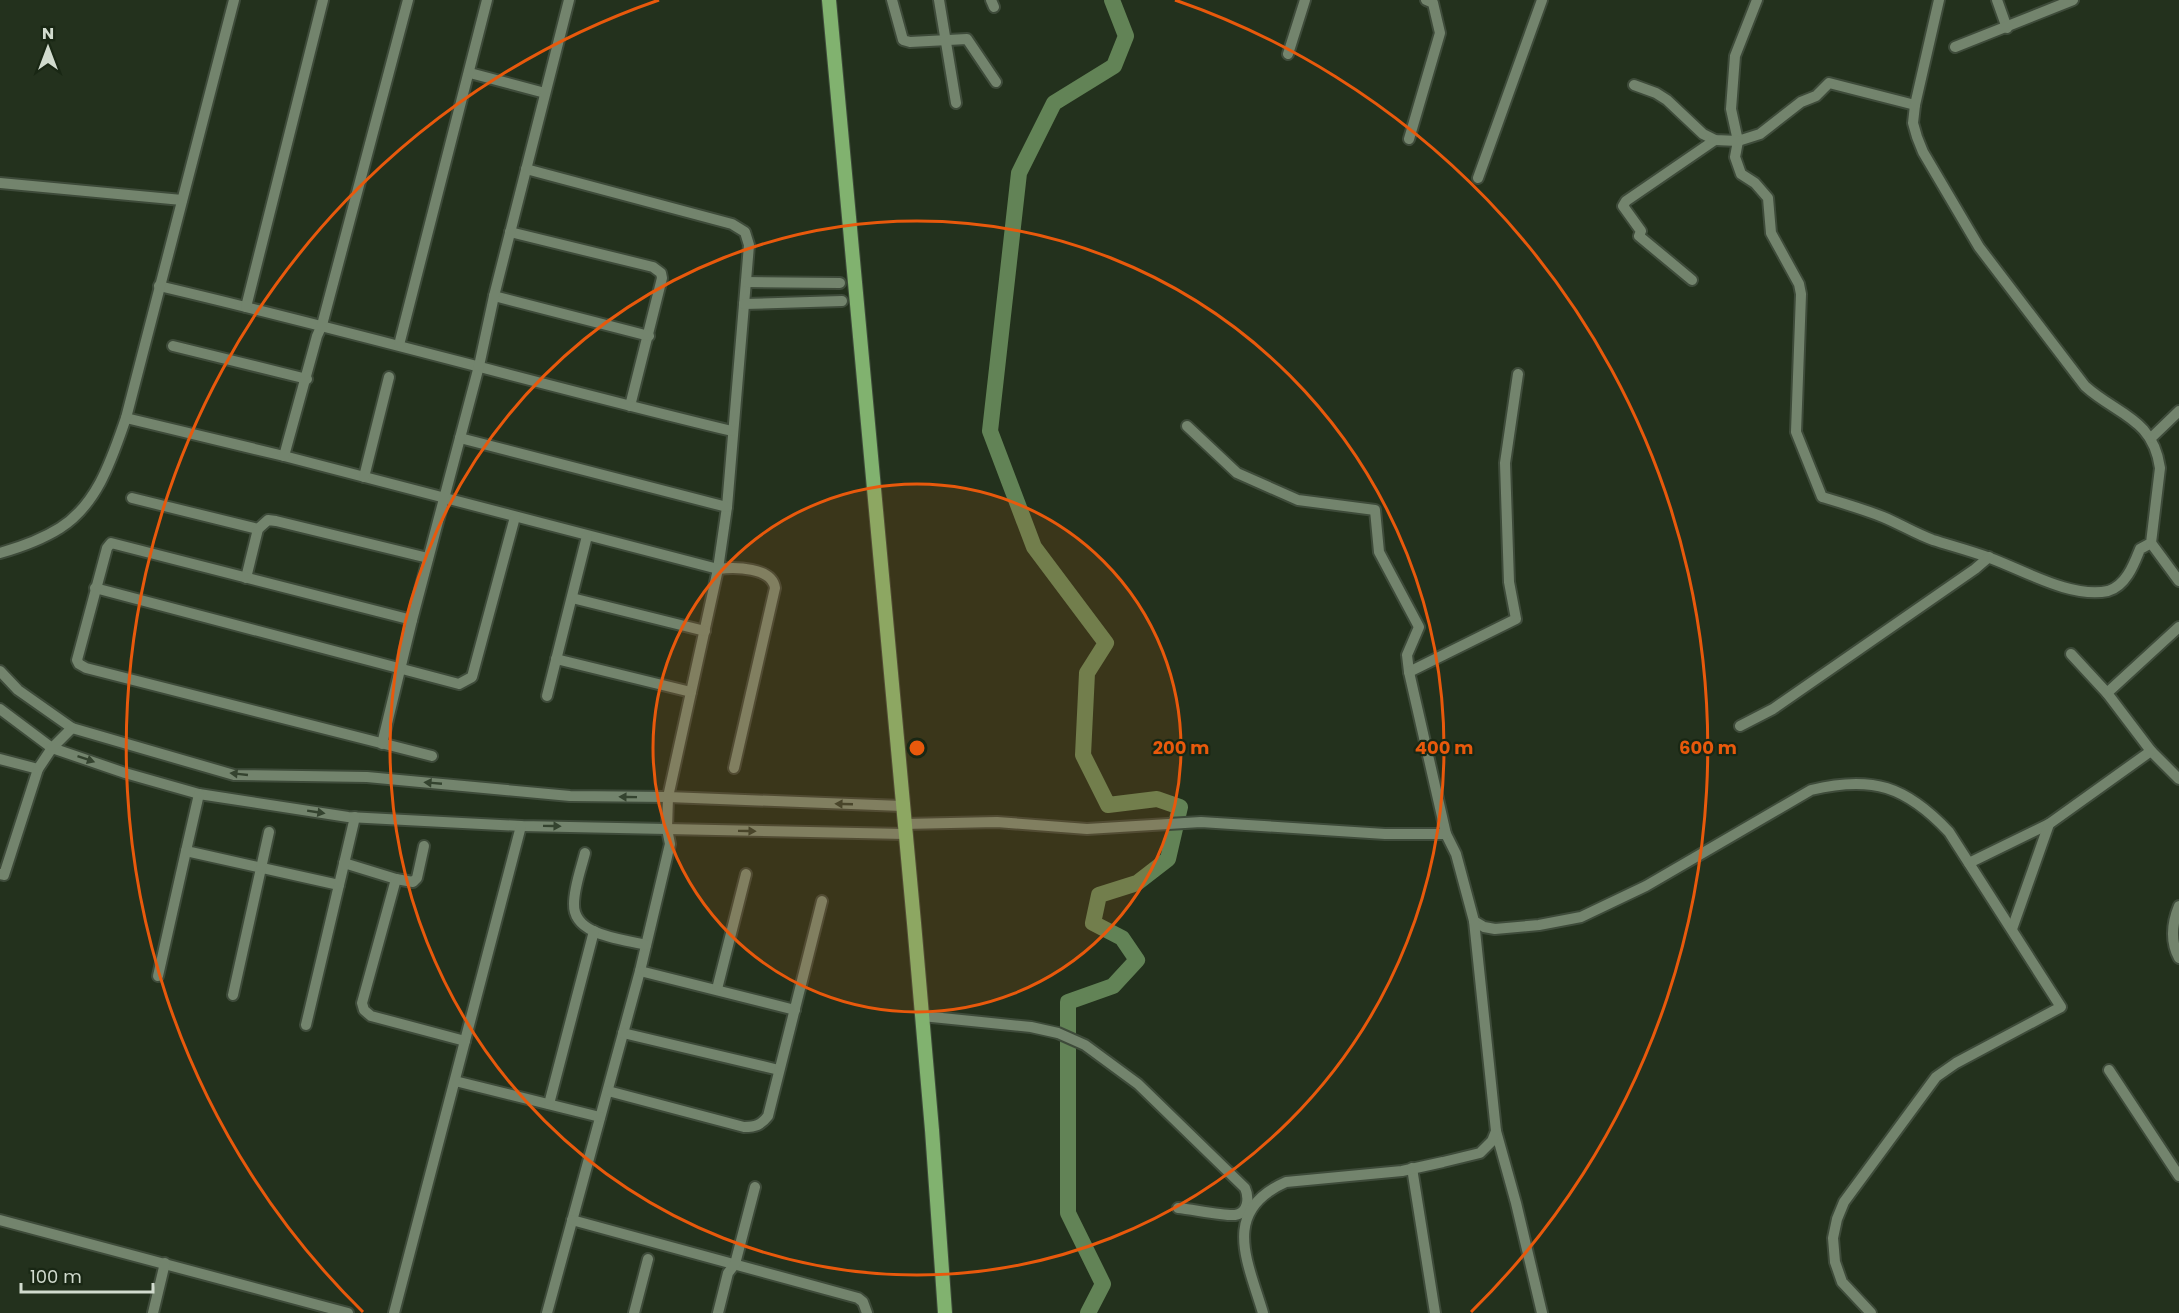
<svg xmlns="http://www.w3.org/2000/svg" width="2179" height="1313" font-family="Poppins,sans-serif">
  <rect width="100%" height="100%" fill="#23311d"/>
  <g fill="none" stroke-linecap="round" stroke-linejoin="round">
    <path stroke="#628356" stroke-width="16" d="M1088,1313l15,-29 -35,-71v-211l45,-16 24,-26 -15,-22 -29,-15 6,-28 38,-12 31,-24 12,-52 -23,-8 -49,6 -25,-50 4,-82 19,-30 -72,-96 -44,-116 29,-258 35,-70 60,-37 12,-30 -14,-36"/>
    <g stroke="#3e4b3a" stroke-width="14">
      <g id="minor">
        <path d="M892,0l11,40 7,2 57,-3 29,43"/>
        <path d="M939,0l17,103"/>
        <path d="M991,0l3,7"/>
        <path d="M1757,0l-22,56 -4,53 7,32 22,-7 41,-32 15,-6 13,-13 86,22"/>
        <path d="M1997,0l10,28"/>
        <path d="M1955,47l118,-47"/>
        <path d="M1288,54l17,-54"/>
        <path d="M470,73l75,20"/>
        <path d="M1634,85l22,8 11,7 36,34 12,6 23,1 -3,16 6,17 14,9 13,15 3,35 28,51 2,10 -5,138 26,65c20,6 41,12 61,20 17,7 33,17 50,23 19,6 38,11 57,18 33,12 82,41 118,33 18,-5 26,-27 32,-42l11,-6 9,-75c-7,-50 -43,-53 -75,-82l-106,-139 -56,-95 -6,-15 -4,-14 2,-18 24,-105"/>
        <path d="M1409,139l31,-106 -7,-30 -7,-3"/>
        <path d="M526,169l206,55 13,8 4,13 -22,262 -9,62 -50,228 -1,32 3,15 -30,127 -93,342"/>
        <path d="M1478,178l64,-178"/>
        <path d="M0,183l182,17"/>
        <path d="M510,232l143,35 8,6 1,5 -32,128"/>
        <path d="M1692,280l-53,-44 2,-5 -18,-25 3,-5 89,-61"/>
        <path d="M746,282l94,1"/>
        <path d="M159,286c192,45 382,99 573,145"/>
        <path d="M494,296l155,40"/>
        <path d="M744,304l98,-3"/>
        <path d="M246,307l77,-307"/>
        <path d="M399,345l88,-345"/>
        <path d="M173,346l134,33"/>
        <path d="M126,418l158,38 434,113c17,-2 54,-2 57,19l-41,180"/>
        <path d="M1187,426l50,47 61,27 77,10 4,42 40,75 -12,28 2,17 37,162 10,20 18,67 10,6 11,2 44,-4 42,-8 65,-31 165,-96c61,-15 95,-4 138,42l112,175 -105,56 -20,14 -92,125 -7,17 -4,19 2,24 7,20 29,31"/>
        <path d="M460,438l267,69"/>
        <path d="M2151,438l28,-27"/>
        <path d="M284,456l33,-120 5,-11 86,-325"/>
        <path d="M364,477l25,-100"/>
        <path d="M132,498l126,31"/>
        <path d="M2151,543l28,38"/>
        <path d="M0,553c21,-6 41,-13 60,-25 38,-24 52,-70 66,-110l108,-418"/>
        <path d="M246,578l12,-49 10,-9 8,1 152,37"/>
        <path d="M95,588l364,96 13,-7 43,-160"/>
        <path d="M572,598l133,33"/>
        <path d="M412,620l-301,-77 -4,5 -30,112 2,4 7,4 346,88"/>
        <path d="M2071,654l36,39"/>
        <path d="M556,659l135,33"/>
        <path d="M0,671l18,19 54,38 162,47 133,2 203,19 98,1 234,9"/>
        <path d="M1409,672l107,-53 -7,-37 -4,-119 13,-89"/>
        <path d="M547,696l40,-160"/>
        <path d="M0,709l52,39 73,25 74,21 149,23 173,9 384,8"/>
        <path d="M1740,726l33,-17 202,-140 14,-12"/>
        <path d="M382,744l30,-124 67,-254 15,-70 75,-296"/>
        <path d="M2151,751l28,28"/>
        <path d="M0,759l38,10"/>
        <path d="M199,794l-13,57 153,34"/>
        <path d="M904,824l93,-2 90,7 114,-7 184,12h61"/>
        <path d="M585,853c-4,16 -11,34 -11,51 -1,32 49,35 72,41"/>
        <path d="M344,863l52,16 17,3 4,-4 7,-32"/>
        <path d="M1969,863l80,-39"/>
        <path d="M0,874l4,1 34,-106 14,-21 20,-20"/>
        <path d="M396,879l-34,124 2,7 7,6 94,25"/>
        <path d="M2179,906c-7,17 -9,35 0,52"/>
        <path d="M2012,929l37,-105 102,-73 -44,-58 72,-66"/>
        <path d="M640,971l155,39"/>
        <path d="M158,976l28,-125"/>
        <path d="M717,989l29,-115"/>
        <path d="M233,995l36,-163"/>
        <path d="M922,1016l109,11 27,6 27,12 53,39 107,104c4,9 4,25 -10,27 -12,1 -44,-6 -57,-7"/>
        <path d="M306,1025l49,-208"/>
        <path d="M623,1033l156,37"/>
        <path d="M2109,1070l70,106"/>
        <path d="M455,1081l145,36"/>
        <path d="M608,1091l136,36c12,0 17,-2 24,-11l54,-215"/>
        <path d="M549,1104l45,-173"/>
        <path d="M1496,1131l20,72 26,110"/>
        <path d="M1412,1168l23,145"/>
        <path d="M0,1220l348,93"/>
        <path d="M572,1220l286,78 5,4 4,11"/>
        <path d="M153,1313l12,-50"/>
        <path d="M394,1313l127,-487"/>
        <path d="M634,1313l14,-54"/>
        <path d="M718,1313l10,-40 7,-9 20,-77"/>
        <path d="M1263,1313c-15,-51 -43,-102 23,-131l116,-11 41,-9 37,-9 12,-12 4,-10 -22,-210"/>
      </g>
    </g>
    <g stroke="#3e4b3a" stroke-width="16">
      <path id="major" d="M829,0l85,923 18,207 13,183"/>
    </g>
    <use href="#minor" stroke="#73846d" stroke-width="10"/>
    <use href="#major" stroke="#81b26f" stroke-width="14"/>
  </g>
  <defs><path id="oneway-solid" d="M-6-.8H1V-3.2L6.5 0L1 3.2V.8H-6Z" transform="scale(1.5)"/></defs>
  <g fill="#34432f">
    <use href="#oneway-solid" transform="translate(86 759) rotate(19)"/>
    <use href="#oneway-solid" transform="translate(239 774) rotate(-174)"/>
    <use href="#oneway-solid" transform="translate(433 783) rotate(-175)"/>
    <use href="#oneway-solid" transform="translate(628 797) rotate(-179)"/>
    <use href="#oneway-solid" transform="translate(844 804) rotate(-178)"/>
    <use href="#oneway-solid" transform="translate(316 812) rotate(9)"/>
    <use href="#oneway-solid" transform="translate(552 826) rotate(1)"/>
    <use href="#oneway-solid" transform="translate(747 831) rotate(1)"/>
  </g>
  <circle cx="917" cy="748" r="264" fill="#e8590c" fill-opacity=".12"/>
  <g fill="none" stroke="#e8590c" stroke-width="3">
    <circle cx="917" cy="748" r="264"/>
    <circle cx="917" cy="748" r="527"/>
    <path d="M363 1312A791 791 0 0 1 659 0M1175 0A791 791 0 0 1 1471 1312"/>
  </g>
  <circle cx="917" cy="748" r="9" fill="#e8590c" stroke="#192714" stroke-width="3"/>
  <g font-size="18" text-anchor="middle" font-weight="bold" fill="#e8590c" stroke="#192714" stroke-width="4.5" stroke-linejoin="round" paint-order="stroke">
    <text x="1181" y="754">200 m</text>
    <text x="1444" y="754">400 m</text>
    <text x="1708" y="754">600 m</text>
  </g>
  <g transform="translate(48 48)" stroke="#192714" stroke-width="4.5" paint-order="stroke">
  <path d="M0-4.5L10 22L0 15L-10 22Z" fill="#d1dbce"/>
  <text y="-9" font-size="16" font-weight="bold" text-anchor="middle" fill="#d1dbce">N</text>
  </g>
  <path d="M21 1283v9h132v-9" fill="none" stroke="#d1dbce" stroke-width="3"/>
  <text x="30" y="1283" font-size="18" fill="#d1dbce" stroke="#192714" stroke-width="4.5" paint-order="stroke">100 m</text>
</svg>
